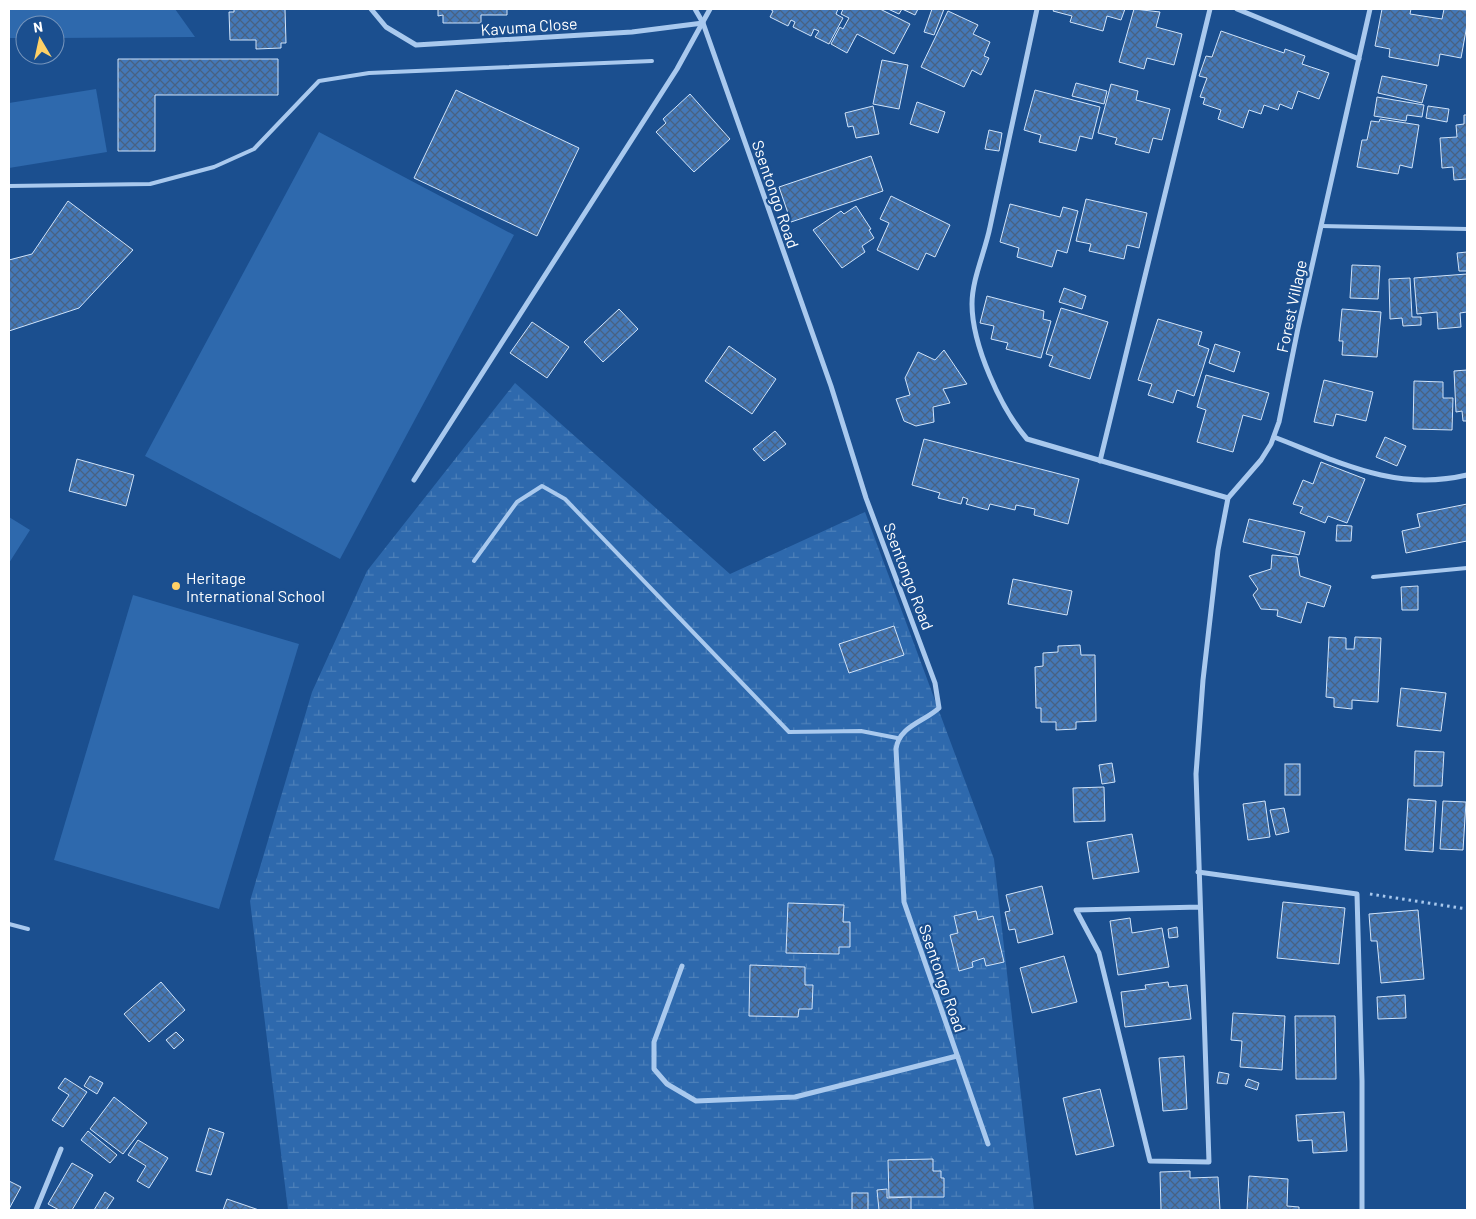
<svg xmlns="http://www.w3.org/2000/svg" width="1476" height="1219" font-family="Barlow,sans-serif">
  <defs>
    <pattern id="wetland-marsh" width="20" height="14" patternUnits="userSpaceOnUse" patternTransform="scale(1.25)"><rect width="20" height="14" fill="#2e69ad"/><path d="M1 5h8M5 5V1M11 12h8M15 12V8" fill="none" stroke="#4d80b9"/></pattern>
    <pattern id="building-cross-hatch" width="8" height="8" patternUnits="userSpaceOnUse" patternTransform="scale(1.25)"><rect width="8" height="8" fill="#4478b7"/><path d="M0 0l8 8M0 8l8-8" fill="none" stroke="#486282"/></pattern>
  </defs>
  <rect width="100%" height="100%" fill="#1b4f8f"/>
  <g fill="#2e69ad">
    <path d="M9,9h166l20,28 -140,1v-13h-30v13h-16z"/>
    <path d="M96,89l11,63 -98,16v-65z"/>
    <path d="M319,132l195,103 -174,324 -195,-103z"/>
    <path d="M9,517l21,13 -21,33z"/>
    <path d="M133,595l166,49 -80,265 -165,-49z"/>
  </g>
  <path fill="url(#wetland-marsh)" d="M515,383l215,191 135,-62 129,347 40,351h-746l-38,-309 62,-209 55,-121z"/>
  <g fill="url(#building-cross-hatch)" stroke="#cfe3fa">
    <path d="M234,9h51l1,34h-5v5l-25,1v-9h-26l-1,-28h5z"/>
    <path d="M438,9h69v6h-26v8h-38v-8l-5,1z"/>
    <path d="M770,9h68l-2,5 7,4 -14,26 -14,-7 4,-6 -5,-2 -3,7 -18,-9 2,-5 -4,-2 -3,6 -18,-9 3,-6z"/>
    <path d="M843,9h37l30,15 -16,30 -37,-20 -10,19 -16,-9 9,-17 3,2 6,-11 -8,-4z"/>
    <path d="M888,9h30l-3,6 -13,-6 -3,5z"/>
    <path d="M932,9h12l-10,26 -10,-3z"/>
    <path d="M1054,9h71l-4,11 -14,-4 -4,15 -33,-9 2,-6 -19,-5z"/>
    <path d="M1134,9l26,3 -4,15 26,7 -8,31 -27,-7 -3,11 -25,-7z"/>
    <path d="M1382,9h29l-1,5 32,5 2,-10 23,1v15l-6,33 -21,-4 -2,12 -49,-9 1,-8 -15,-3z"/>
    <path d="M948,11l30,14 -5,9 17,8 -6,14 5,2 -8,17 -9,-5 -8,17 -43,-20z"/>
    <path d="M1221,31l63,22 1,-4 20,7 -3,8 27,9 -10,26 -21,-8 -6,18 -12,-5 -2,6 -14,-5 -3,9 -12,-4 -6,18 -25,-9 3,-9 -18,-6 2,-6 -5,-1 7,-19 -8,-2 7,-20 6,1z"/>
    <path d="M118,59h160v36h-123v56h-37z"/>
    <path d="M882,60l26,5 -9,44 -26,-5z"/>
    <path d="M1382,76l45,9 -5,18 -44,-10z"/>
    <path d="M1076,83l31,8 -3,13 -32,-8z"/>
    <path d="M1111,84l27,7 -2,9 34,9 -8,31 -9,-2 -4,15 -34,-9 2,-6 -19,-5z"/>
    <path d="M456,90l123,58 -42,88 -123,-58z"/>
    <path d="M1035,90l65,17 -8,32 -12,-3 -4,15 -37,-9 2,-7 -17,-5z"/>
    <path d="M690,94l40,45 -36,33 -38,-40 10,-9 -3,-4z"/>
    <path d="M1377,97l47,8 -2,12 -15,-2 -1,6 -32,-5z"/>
    <path d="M917,102l28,10 -7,21 -28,-9z"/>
    <path d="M873,106l6,28 -23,4 -3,-12 -5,1 -3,-14z"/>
    <path d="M1428,106l21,3 -2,13 -21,-4z"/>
    <path d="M1464,115h3v64l-13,1 -1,-13 -11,1 -2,-30 17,-1 -1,-12 8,-1z"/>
    <path d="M1380,119l39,6 -7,43 -12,-3 -2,9 -41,-7 5,-27h5l4,-19 8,1z"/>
    <path d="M989,130l13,3 -3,18 -14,-2z"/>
    <path d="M871,156l12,35 -92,31 -12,-35z"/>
    <path d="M891,196l59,29 -15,32 -9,-4 -8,17 -41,-20 12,-27 -9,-4z"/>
    <path d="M1086,199l61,14 -8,35 -12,-3 -3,14 -35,-8 2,-7 -15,-3z"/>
    <path d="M68,201l65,49 -54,58 -70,23v-71l23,-6z"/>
    <path d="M1010,204l50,13 3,-10 15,4 -11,42 -10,-3 -5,17 -35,-10 2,-9 -19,-6z"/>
    <path d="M856,206l15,23 -2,1 5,8 -12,8 3,6 -23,16 -29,-38 28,-19 3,3z"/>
    <path d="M1467,252v19h-8l-2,-18z"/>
    <path d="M1352,265l28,1 -2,33 -28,-1z"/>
    <path d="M1467,274v38l-7,1 1,14 -23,2 -1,-17 -20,2 -3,-36z"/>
    <path d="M1410,278l2,39h9v8l-18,1 -1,-8 -12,1 -1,-40z"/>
    <path d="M1064,288l22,8 -4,13 -23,-7z"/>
    <path d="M987,296l57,15 -1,8 8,2 -10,37 -35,-9 2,-6 -17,-4 3,-13 -14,-3z"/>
    <path d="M1061,308l47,14 -18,57 -41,-13 4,-10 -7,-2z"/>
    <path d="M619,309l19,20 -35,33 -19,-20z"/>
    <path d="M1342,309l39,3 -4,45 -35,-2 1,-14h-4z"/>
    <path d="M1158,319l44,13 -4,13 11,4 -15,47 -17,-6 -4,13 -25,-8 4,-11 -14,-4z"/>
    <path d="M532,322l37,25 -22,31 -37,-25z"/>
    <path d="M1215,344l25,8 -6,20 -25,-9z"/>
    <path d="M729,346l47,33 -24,35 -47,-33z"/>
    <path d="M944,350l23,34 -24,5 7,14 -17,4 1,15 -18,4 -12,-5 -8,-22 14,-4 -5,-17 13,-26 17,8z"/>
    <path d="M1467,370v51h-4l-1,-10 -6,1 -2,-41z"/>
    <path d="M1206,375l63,18 -8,27 -18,-5 -10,37 -36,-10 9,-32 -9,-3z"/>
    <path d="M1324,380l49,12 -7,29 -30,-7 -3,12 -19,-4z"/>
    <path d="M1414,381l29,1v16h10l-1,32 -39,-1z"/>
    <path d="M775,431l11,13 -22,17 -11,-12z"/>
    <path d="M1385,437l21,9 -9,20 -21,-9z"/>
    <path d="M924,439l155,40 -11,45 -34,-9 1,-6 -19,-4 -1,5 -25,-6 -2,6 -22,-6 2,-5 -5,-2 -2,7 -23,-6 2,-5 -28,-8z"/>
    <path d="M77,459l57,16 -8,31 -57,-15z"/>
    <path d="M1321,462l44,17 -18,44 -19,-7 -3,7 -25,-10 3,-6 -10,-3 10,-24 10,4z"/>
    <path d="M1467,504v37l-61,12 -4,-22 18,-4 -3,-13z"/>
    <path d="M1249,519l56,13 -6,23 -56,-13z"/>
    <path d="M1337,525l15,1 -1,15h-15z"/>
    <path d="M1272,555l25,2 3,19 31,10 -7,21 -17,-5 -6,21 -24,-7 1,-6 -17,-1 -8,-14 5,-6 -9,-13 22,-7z"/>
    <path d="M1013,579l59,12 -5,24 -59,-11z"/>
    <path d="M1418,586v24h-16l-1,-23z"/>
    <path d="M894,626l10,29 -55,18 -10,-29z"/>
    <path d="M1329,637l17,1v11h8l1,-12 26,1 -3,64 -26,-2v9l-18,-2v-9l-8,-1z"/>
    <path d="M1080,645l1,10h14l1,66 -20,1v7l-20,1v-8h-15v-14h-5l-1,-41 8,-1v-13l15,-1v-6z"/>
    <path d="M1401,688l45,5 -5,38 -44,-5z"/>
    <path d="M1415,751l29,1 -2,34h-28z"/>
    <path d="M1112,763l3,19 -13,2 -3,-19z"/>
    <rect x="1285" y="764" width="15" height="31"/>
    <path d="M1104,787l1,34 -31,1 -1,-34z"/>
    <path d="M1408,799l28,2 -3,51 -28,-2z"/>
    <path d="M1265,801l5,36 -22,3 -5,-36z"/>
    <path d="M1443,801l23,1 -3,48 -23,-1z"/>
    <path d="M1284,808l5,24 -13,3 -6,-25z"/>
    <path d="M1132,834l7,38 -46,7 -6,-37z"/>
    <path d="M1042,886l11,48 -35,9 -3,-14 -6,1 -4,-18 5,-1 -4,-16z"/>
    <path d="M1283,902l62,6 -6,56 -62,-6z"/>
    <path d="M788,903l56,2 -1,17h7v25h-11v7l-53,-1z"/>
    <path d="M1418,910l6,69 -43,4 -4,-42h-6l-2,-27z"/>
    <path d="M976,911l2,9 15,-4 11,46 -18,4 -2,-8 -12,4 1,5 -14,4 -9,-36 8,-2 -4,-17z"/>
    <path d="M1130,918l2,15 30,-5 7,39 -51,8 -8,-54z"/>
    <path d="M1177,927l1,10 -9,1 -1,-9z"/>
    <path d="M1064,956l13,46 -45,11 -12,-45z"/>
    <path d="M750,965l55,2v18h8l-1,24h-13l-1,8 -49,-1z"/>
    <path d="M161,982l24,28 -36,32 -25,-28z"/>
    <path d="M1168,982l1,5 18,-2 4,34 -66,8 -4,-35 25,-3 -1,-4z"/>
    <path d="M1405,995l1,23 -28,1 -1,-22z"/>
    <path d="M1233,1013l52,3 -3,54 -42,-3 2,-26 -11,-1z"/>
    <path d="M1295,1016h40l1,63h-40z"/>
    <path d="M176,1032l8,8 -10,9 -8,-9z"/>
    <path d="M1184,1056l3,53 -24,2 -4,-53z"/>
    <path d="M1219,1072l10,2 -2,10 -10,-1z"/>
    <path d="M90,1076l13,7 -6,11 -13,-8z"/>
    <path d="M65,1078l22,14 -24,35 -11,-7 17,-25 -11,-7z"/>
    <path d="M1248,1079l11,4 -2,7 -12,-4z"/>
    <path d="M1100,1089l14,57 -38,9 -13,-57z"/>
    <path d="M114,1097l33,26 -24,31 -33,-25z"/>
    <path d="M1344,1112l3,39 -34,2 -1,-13 -14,1 -2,-26z"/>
    <path d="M209,1128l15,5 -13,42 -15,-4z"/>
    <path d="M88,1131l29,24 -7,8 -29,-23z"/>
    <path d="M138,1140l30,18 -19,30 -12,-7 9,-15 -18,-11z"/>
    <path d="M933,1159v12h8v7h3v19h-55l-1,-37z"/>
    <path d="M72,1163l21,12 -21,35h-13l-11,-6z"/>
    <path d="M1190,1171v7l28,-1 2,33h-59l-1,-38z"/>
    <path d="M1249,1176l39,3 -1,27 12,1v3h-52z"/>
    <path d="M9,1181l12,6 -12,22z"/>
    <path d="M887,1189v9l24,-1v13h-32l-2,-20z"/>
    <path d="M105,1192l9,6 -8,12h-12z"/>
    <rect x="852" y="1193" width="16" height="17"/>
    <path d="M227,1199l32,11h-36z"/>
  </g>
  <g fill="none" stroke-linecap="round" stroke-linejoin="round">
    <path stroke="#a9c9ee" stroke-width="3" stroke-dasharray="2.5 4" stroke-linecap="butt" d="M1370,894l97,15"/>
    <g stroke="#a9c9ee" stroke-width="4">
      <path d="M9,186l141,-2 64,-17 40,-18 65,-68 50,-8 283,-12"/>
      <path d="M1321,226l146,3"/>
      <path d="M474,561l43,-59 25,-16 23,13 224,233 72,-1 36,7"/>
      <path d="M1373,577l94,-9"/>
      <path d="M9,924l19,5"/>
    </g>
    <g stroke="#a9c9ee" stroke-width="5">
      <path d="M371,9l15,18 30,18 216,-13 71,-9"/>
      <path d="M695,9l8,14 128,363 35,112 69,185 4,25c-15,14 -40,18 -43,41l8,153 84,242"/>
      <path d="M1037,9c-16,73 -31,145 -47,218 -5,25 -18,52 -18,77 0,41 29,105 55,135l201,59"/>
      <path d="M1237,9l122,50"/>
      <path d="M1274,437c65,25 121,55 193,38"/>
      <path d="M1100,461l110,-452"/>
      <path d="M414,480l263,-411 33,-60"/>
      <path d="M1198,872l159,22 5,187v129"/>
      <path d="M1200,907l-124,3 23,43 51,208 59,1 -13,-388 7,-94 15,-130 10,-52 33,-38 10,-16 8,-22 19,-94 72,-319"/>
      <path d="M682,966l-28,76v27l13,15 29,17 99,-4 162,-41"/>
      <path d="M36,1210l25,-61"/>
    </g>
  </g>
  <circle fill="#ffd166" stroke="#1b4f8f" stroke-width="2" cx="176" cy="586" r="5"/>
  <g text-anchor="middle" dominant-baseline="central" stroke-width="4.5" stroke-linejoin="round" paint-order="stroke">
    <g font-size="16" fill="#fff" stroke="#1b4f8f">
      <text transform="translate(529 26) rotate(-4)">Kavuma Close</text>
      <text transform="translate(776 194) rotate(71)">Ssentongo Road</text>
      <text transform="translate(1291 306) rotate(-78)">Forest Village</text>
      <text transform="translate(909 576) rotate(69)">Ssentongo Road</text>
      <text transform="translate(943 978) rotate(71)">Ssentongo Road</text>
    </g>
    <g font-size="16" fill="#fff" stroke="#1b4f8f" text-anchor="start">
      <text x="186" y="577">Heritage<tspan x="186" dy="18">International School</tspan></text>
    </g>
  </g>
  <rect width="1476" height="1219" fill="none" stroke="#ffffff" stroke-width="20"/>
  <g transform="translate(40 40) rotate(351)"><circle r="24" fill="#1b4f8f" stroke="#7695bc"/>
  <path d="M0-4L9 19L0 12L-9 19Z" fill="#ffd166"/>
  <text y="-8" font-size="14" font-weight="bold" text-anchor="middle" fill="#ffffff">N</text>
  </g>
</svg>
